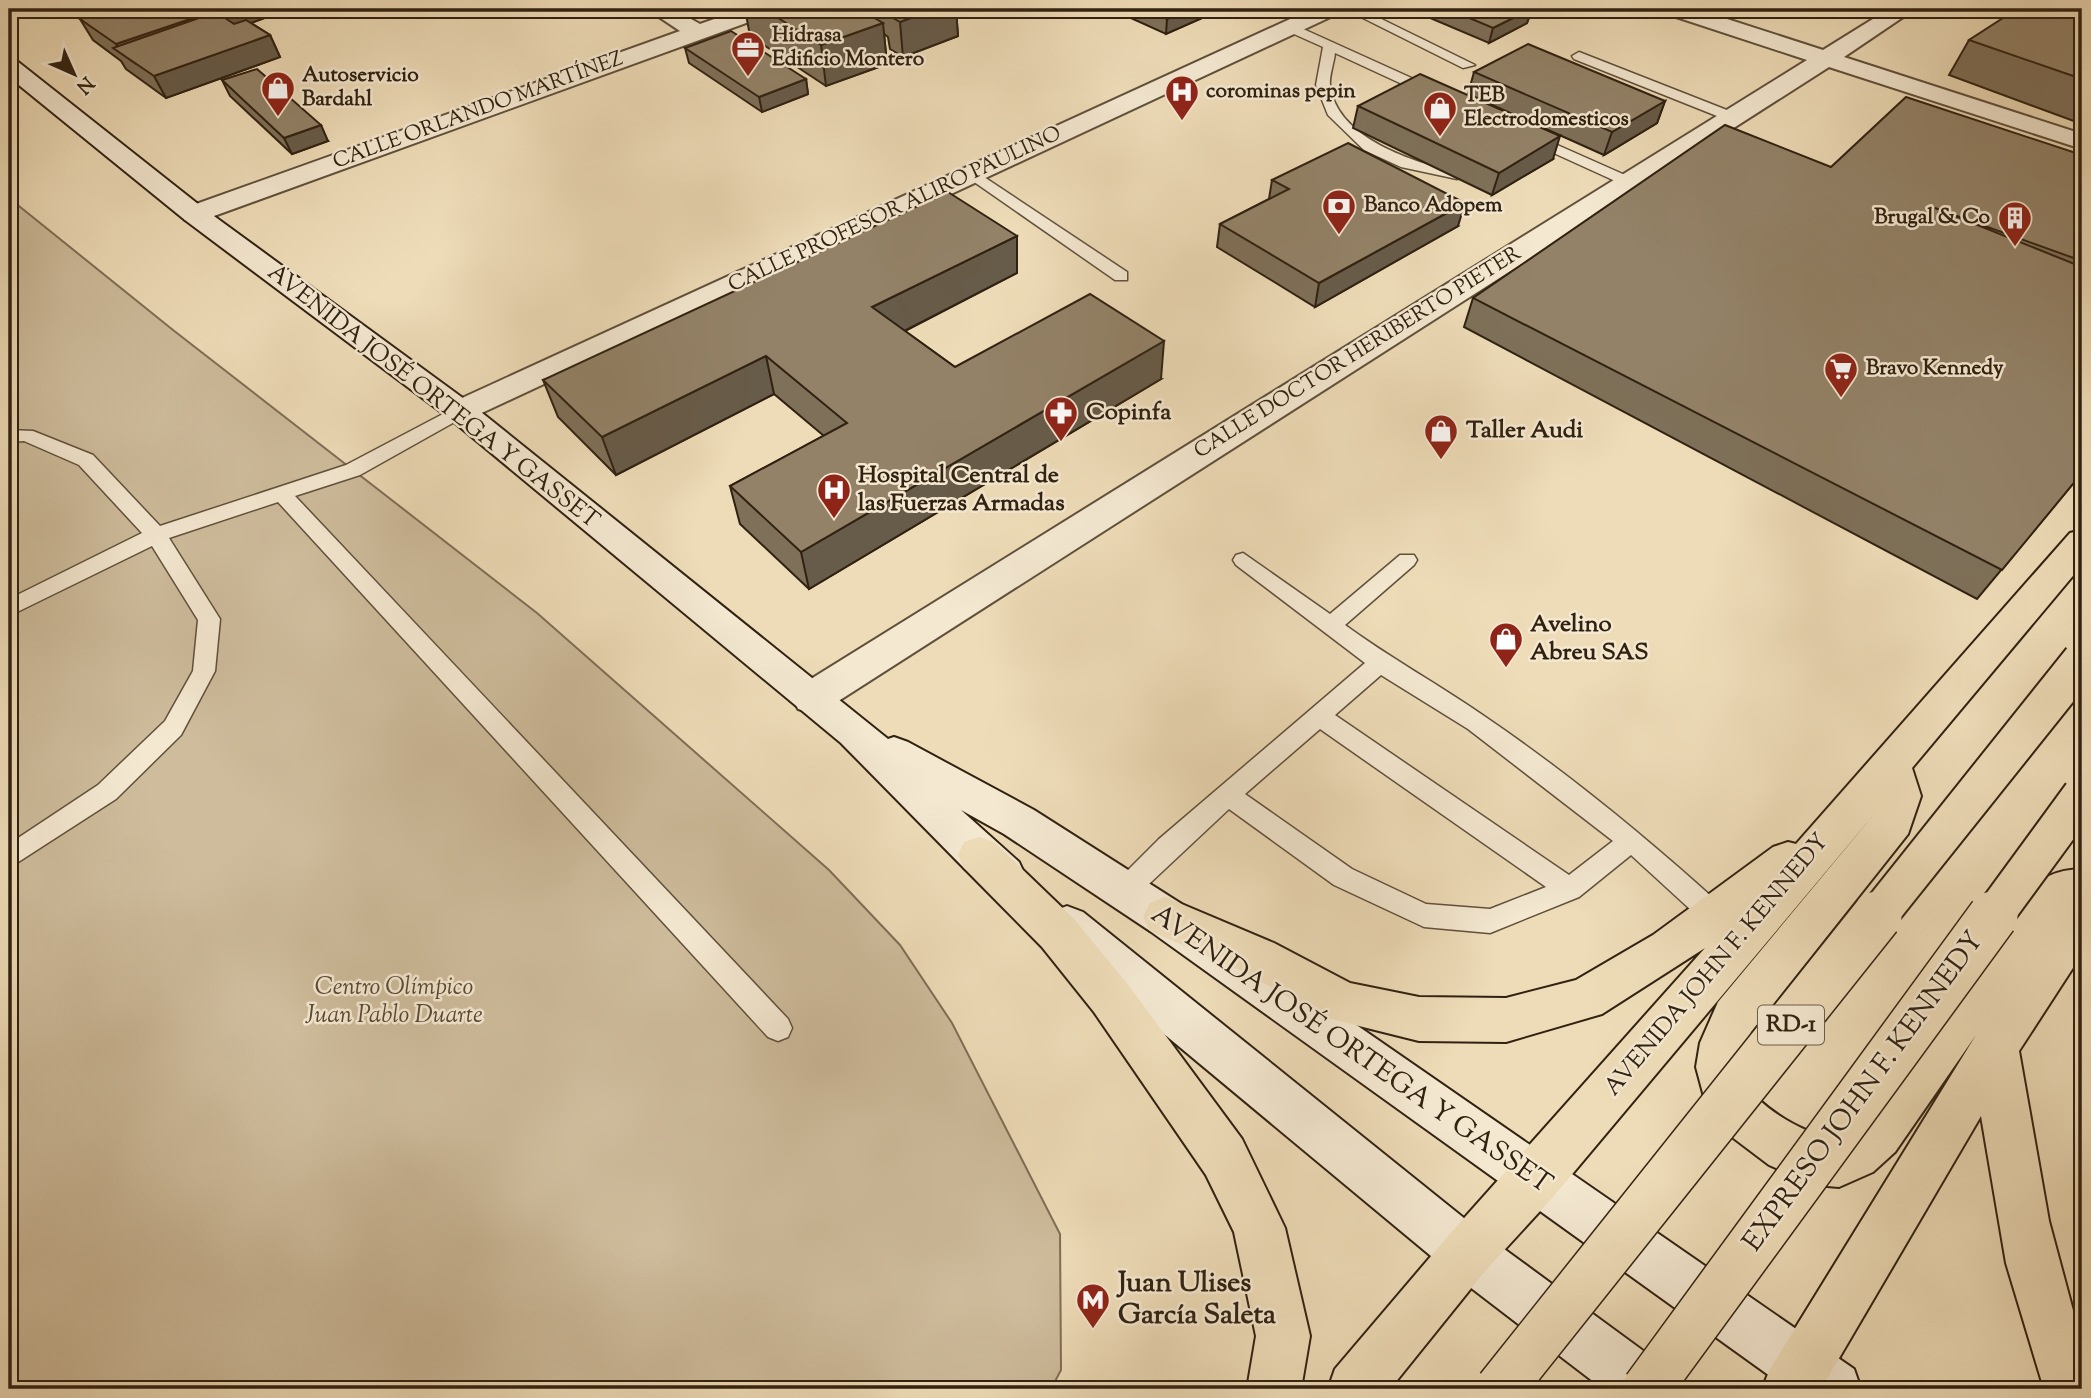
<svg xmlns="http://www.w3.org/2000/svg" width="2091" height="1398" font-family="'Sorts Mill Goudy',serif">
  <rect width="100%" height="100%" fill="#eedcb8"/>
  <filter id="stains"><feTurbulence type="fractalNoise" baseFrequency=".00286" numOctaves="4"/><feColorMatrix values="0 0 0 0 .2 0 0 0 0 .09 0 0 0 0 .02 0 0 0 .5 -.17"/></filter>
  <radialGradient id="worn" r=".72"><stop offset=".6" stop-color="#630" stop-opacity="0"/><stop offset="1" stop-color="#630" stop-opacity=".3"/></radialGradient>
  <path fill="#cebc9c" stroke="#7f6e56" stroke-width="2" d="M9,198l164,132 364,283 292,257 71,75 52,78 108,211 1,136 -10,19h-1042z"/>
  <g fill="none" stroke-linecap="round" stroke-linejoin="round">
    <g stroke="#60503b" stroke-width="3">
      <g id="lane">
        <path d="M1345,9h16l114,56 -12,3z"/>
        <path d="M1290,23l148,67v6h-10l-93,-43c-1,10 -6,23 -5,32 6,54 85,77 127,88v6l-56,-12 -37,-17 -36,-35 -12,-30 7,-38 -38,-17 -2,-3z"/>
        <path d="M1579,52l158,62 2,3 -7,4 -5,-1 -153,-61 -2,-3z"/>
        <path d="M1528,132l106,47 3,3 -3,3h-10l-101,-46 -2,-3z"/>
        <path d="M972,169l155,103v8h-12l-148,-103v-6z"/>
        <path d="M460,405l7,2 2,4 -2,4 -107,60 -65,21 493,523 4,9 -4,9 -10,4 -10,-4 -490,-535 -109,36 51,81 -5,52 -34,64 -65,64 -107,69v-24l89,-59 67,-64 28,-50 5,-51 -46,-74 -143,70v-17l133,-66 -63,-68 -55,-24 -15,1v-12l24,1 60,24 67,71 186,-61z"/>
        <path d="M1243,553l87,61 70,-59h14l3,5 -3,5 -69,60c45,33 93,59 139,91 84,57 163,122 238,190l4,8 -4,8 -9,4 -9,-4 -73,-67 -52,42 -89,36 -66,-6 -90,-42 -105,-76 -96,90 -9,3 -9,-3 -4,-8 4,-8 44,-44 206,-176 -129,-98 -3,-5 3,-5zM1381,675l87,54 145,112 -44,34 -234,-160zM1320,729l226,158 -56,22 -64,-5 -74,-35 -107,-75z"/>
      </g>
    </g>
    <g stroke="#60503b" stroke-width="4">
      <g id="street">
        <path d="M647,9h26l27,15 43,-15h31l-3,5 -568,206h-18l-4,-6 4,-6 495,-177z"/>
        <path d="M1312,9h28l-3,5 -866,404 -11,3 -11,-3 -5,-7 5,-7z"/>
        <path d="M1664,9h32l127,41 66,-41h26l-71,48 238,77v15l-253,-82 -1003,642 -14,4 -14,-4 -5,-11 5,-11 1009,-627 -140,-46z"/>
      </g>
    </g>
    <g stroke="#302111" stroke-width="4">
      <g id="secondary">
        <path d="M9,59l8,2 186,147 268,196 417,335 6,-2 14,5 126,68 146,93 674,466 7,20h-73l-638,-458 -146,-97 -43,-24 58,52 6,13 -6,13 -15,6 -15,-6 -25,-20 -123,-125 -392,-325 -264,-198 -176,-143z"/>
        <path d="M1067,906l16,6 402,323 183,134 7,20h-72l-154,-118 -398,-331 -6,-14 6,-14z"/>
      </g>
    </g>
    <g stroke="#302111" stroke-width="4">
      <g id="primary">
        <path d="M2082,530v35l-170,203 9,28 -13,38 -157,198c-5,14 -12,34 -6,49 10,25 66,58 92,56l16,-11 23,-28 147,-203c20,-18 32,-25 59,-26v85l-63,97 30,170 33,123v45h-38l-38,-126 -25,-147 -160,273h-59l8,-20 206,-334 -81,117 -22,20 -34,15 -24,-2 -46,-20 -45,-34 -17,-23 -11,-41 4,-24 18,-41 158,-190 -323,385 -68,74 -95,118h-62l7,-20 114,-134 256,-287 -103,66 -96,28 -87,-1 -92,-23 -85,-47 -92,-40 -7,-14 7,-14 15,-6 109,46 76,40 69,14 87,1 70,-18 77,-45 120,-88 15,-5 8,2 274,-311z"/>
        <path d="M979,837l15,5 80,77 52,63 116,157 43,89 25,108 -9,53h-54l9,-53 -22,-104 -28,-57 -112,-163 -52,-65 -78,-79 -6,-13 6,-13z"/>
      </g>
    </g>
    <use href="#lane" fill="#f4e8d1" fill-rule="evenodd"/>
    <use href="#street" fill="#f4e8d1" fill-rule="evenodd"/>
    <use href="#secondary" fill="#f4e8d1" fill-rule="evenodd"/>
    <use href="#primary" fill="#eedcb8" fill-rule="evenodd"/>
    <g stroke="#302111" stroke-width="42" stroke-linecap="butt">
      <g id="highway-bridge-far1">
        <path d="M1876,918l206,-258"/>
        <path d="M1992,918l90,-123"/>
      </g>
    </g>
    <g stroke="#302111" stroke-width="52" stroke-linecap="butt">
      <g id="highway-bridge">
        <path d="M1500,1389l377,-473"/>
        <path d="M1647,1389l346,-473"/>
      </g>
    </g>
    <use href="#highway-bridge-far1" stroke="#eedcb8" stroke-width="38"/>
    <use href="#highway-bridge" stroke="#eedcb8" stroke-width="49"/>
  </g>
  <g fill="#7e7059" stroke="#302111" stroke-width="2">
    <path d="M112,9h158l3,6 -22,8 19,12 10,22 -114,41 -40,-29 -5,-8 -28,-21 -13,-21z"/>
    <path d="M745,9h211l2,27 -55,21 -13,-8 -2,-12 -4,-3 3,30 -61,22 -76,-50z"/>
    <path d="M1111,9h100v5l-45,20z"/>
    <path d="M1409,9h123l-5,14 -38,20z"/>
    <path d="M2082,9v115l-133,-49 20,-35z"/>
    <path d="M685,48l121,31 2,15 -46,18 -73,-49z"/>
    <path d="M1474,72l191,29 -8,22 -53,32 -136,-61z"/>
    <path d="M222,80l106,61 -36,13 -62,-58z"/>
    <path d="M1358,106l195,53 -61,36 -139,-67z"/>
    <path d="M2082,155v318l-105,126 -513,-272 9,-29 358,-131z"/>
    <path d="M1272,180l186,46 -143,81 -98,-60 3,-23 49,-25z"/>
    <path d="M1017,236v37l-112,58 50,36 206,12 -352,210 -69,-65 -10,-38 94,-50 -50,-42 -158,81 -58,-58 -15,-37z"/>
  </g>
  <g fill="#675b49" stroke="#302111" stroke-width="2">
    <path d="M220,9h50l3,6 -137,49 -15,-11 -5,-9z"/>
    <path d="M935,9h21l2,27 -55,21 -3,-35z"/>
    <path d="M1191,9h20v5l-45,20 1,-15z"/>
    <path d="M1532,9l-5,14 -38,20 4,-15z"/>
    <path d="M883,23l4,41 -61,22 -5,-41z"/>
    <path d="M270,35l10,22 -114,41 -12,-22z"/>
    <path d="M806,79l2,15 -46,18 -3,-15z"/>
    <path d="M1665,101l-8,22 -53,32 8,-23z"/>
    <path d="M321,125l7,16 -36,13 -8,-16z"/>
    <path d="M1560,136l-7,23 -61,36 7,-22z"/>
    <path d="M1465,203l-7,23 -143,81 4,-24z"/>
    <path d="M1017,236v37l-140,72 -5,-38z"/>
    <path d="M1164,341l-3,38 -352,210 -8,-37z"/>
    <path d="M766,356l8,38 -158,81 -14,-38z"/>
  </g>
  <g fill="#938268" stroke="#302111" stroke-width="2">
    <path d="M112,9h108l-104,35 -36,-25z"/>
    <path d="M764,9h95l24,14 -62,22z"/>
    <path d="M897,9h38l-35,13 -14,-8 13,-4z"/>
    <path d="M1144,9h47l-24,10z"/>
    <path d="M1448,9h83l-38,19z"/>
    <path d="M2017,9h65v70l-113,-39z"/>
    <path d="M216,12l18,12 12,-4 24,15 -116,41 -41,-28z"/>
    <path d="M731,31l75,48 -47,18 -74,-49z"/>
    <path d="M1528,44l137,57 -53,31 -138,-60z"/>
    <path d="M257,69l64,56 -37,13 -62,-58z"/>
    <path d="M1420,74l140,62 -61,37 -141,-67z"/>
    <path d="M1906,97l176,58v106l-147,-53 147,59v206l-80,97 -529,-272 252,-173 106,42z"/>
    <path d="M1348,143l117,60 -146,80 -99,-59 69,-35 -17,-9z"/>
    <path d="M948,192l69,44 -145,71 83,60 135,-73 74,47 -363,211 -71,-66 117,-63 -81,-67 -164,81 -59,-57z"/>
  </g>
  <defs>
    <g id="office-pin" transform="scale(1.75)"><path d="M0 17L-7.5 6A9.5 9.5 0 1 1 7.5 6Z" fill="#8f2418" stroke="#f4e8d1"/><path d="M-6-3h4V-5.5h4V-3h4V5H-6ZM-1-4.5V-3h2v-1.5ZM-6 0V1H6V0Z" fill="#fff"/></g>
    <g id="shop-pin" transform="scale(1.75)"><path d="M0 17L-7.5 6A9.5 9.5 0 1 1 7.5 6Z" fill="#8f2418" stroke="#f4e8d1"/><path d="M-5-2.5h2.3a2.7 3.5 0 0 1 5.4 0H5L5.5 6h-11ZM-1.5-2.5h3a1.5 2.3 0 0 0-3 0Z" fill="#fff"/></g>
    <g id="hospital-pin" transform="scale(1.75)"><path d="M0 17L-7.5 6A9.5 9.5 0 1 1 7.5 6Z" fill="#8f2418" stroke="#f4e8d1"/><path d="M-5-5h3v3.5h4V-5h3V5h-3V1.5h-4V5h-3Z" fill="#fff"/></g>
    <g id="bank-pin" transform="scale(1.75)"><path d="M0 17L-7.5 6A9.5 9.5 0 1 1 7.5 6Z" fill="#8f2418" stroke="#f4e8d1"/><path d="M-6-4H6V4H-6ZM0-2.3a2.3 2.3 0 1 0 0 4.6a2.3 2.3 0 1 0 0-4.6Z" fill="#fff"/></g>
    <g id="building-pin" transform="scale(1.75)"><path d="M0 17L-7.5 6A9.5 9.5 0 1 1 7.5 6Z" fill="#8f2418" stroke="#f4e8d1"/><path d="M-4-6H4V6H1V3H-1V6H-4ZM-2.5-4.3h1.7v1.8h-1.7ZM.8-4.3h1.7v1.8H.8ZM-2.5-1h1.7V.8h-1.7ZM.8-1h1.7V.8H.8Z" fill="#fff"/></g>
    <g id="supermarket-pin" transform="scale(1.75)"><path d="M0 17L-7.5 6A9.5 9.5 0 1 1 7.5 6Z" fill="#8f2418" stroke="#f4e8d1"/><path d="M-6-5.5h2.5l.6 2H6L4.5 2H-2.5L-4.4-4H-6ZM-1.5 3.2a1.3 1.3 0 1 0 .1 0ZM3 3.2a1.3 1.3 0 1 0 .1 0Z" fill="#fff"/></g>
    <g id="pharmacy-pin" transform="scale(1.75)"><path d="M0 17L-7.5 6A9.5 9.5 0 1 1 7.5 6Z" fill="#8f2418" stroke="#f4e8d1"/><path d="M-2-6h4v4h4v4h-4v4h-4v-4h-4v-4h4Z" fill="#fff"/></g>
    <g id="metro-pin" transform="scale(1.75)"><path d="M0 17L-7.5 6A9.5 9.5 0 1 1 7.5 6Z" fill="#8f2418" stroke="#f4e8d1"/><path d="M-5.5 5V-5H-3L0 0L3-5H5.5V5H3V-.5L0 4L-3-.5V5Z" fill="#fff"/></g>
  </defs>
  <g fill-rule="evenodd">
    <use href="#office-pin" x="748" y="48"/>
    <use href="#shop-pin" x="278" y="88"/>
    <use href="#hospital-pin" x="1182" y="92"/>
    <use href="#shop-pin" x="1440" y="108"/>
    <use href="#bank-pin" x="1339" y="206"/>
    <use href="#building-pin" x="2015" y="218"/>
    <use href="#supermarket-pin" x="1841" y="369"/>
    <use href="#pharmacy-pin" x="1061" y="413"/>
    <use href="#shop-pin" x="1441" y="431"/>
    <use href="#hospital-pin" x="834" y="490"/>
    <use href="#shop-pin" x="1506" y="639"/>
    <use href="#metro-pin" x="1093" y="1300"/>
  </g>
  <g text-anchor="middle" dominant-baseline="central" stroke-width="5" stroke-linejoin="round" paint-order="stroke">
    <g font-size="21" font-weight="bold" fill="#302111" stroke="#f4e8d1" text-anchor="start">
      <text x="772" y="36">Hidrasa<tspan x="772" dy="24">Edificio Montero</tspan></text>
      <text x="302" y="76">Autoservicio<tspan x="302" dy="24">Bardahl</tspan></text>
      <text x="1206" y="92">corominas pepin</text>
      <text x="1464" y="96">TEB<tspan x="1464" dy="24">Electrodomesticos</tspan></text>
      <text x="1364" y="206">Banco Adopem</text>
      <text x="1990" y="218" text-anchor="end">Brugal &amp; Co</text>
      <text x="1866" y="369">Bravo Kennedy</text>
    </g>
    <g font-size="21" fill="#302111" stroke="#f4e8d1">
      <text transform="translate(478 111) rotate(-20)">CALLE ORLANDO MARTÍNEZ</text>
      <text transform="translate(895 210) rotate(-25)">CALLE PROFESOR ALIRO PAULINO</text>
      <text transform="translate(1358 353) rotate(-32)">CALLE DOCTOR HERIBERTO PIETER</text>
    </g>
    <rect fill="#f4e8d1" stroke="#6b5d4b" stroke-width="2" x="1758" y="1005.5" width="66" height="39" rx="5"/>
    <g font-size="23" font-weight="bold" fill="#302111">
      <text x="1791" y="1025">RD-1</text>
    </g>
    <g font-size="24" fill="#302111" stroke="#f4e8d1">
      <text transform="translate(433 397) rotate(38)">AVENIDA JOSÉ ORTEGA Y GASSET</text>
      <text transform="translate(1717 965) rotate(-50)">AVENIDA JOHN F. KENNEDY</text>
    </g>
    <g font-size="24" font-weight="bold" fill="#302111" stroke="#f4e8d1" text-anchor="start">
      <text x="1086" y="413">Copinfa</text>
      <text x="1466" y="431">Taller Audi</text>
      <text x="858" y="476">Hospital Central de<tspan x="858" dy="28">las Fuerzas Armadas</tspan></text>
      <text x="1530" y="625">Avelino<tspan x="1530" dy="28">Abreu SAS</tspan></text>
    </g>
    <g font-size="24" font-style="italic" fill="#584834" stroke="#f4e8d1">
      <text x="394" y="988">Centro Olímpico<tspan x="394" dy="28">Juan Pablo Duarte</tspan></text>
    </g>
    <g font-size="28" fill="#302111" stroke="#f4e8d1">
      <text transform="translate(1351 1050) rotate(35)">AVENIDA JOSÉ ORTEGA Y GASSET</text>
      <text transform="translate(1864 1092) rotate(-54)">EXPRESO JOHN F. KENNEDY</text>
    </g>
    <g font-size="28" font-weight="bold" fill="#302111" stroke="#f4e8d1" text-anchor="start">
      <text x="1118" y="1284">Juan Ulises<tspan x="1118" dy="32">García Saleta</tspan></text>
    </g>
  </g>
  <rect width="2091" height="1398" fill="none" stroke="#eedcb8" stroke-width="35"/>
  <rect x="10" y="10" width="2070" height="1377" fill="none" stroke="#302111" stroke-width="3.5"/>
  <rect x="18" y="18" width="2056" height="1363" fill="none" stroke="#302111" stroke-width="2"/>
  <g transform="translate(74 74) rotate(135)" stroke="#f4e8d1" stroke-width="5" paint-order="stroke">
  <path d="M0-5L12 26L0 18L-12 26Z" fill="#302111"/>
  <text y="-10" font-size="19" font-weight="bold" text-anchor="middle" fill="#302111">N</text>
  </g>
  <rect width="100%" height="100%" filter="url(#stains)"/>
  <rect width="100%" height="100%" fill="url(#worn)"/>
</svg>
